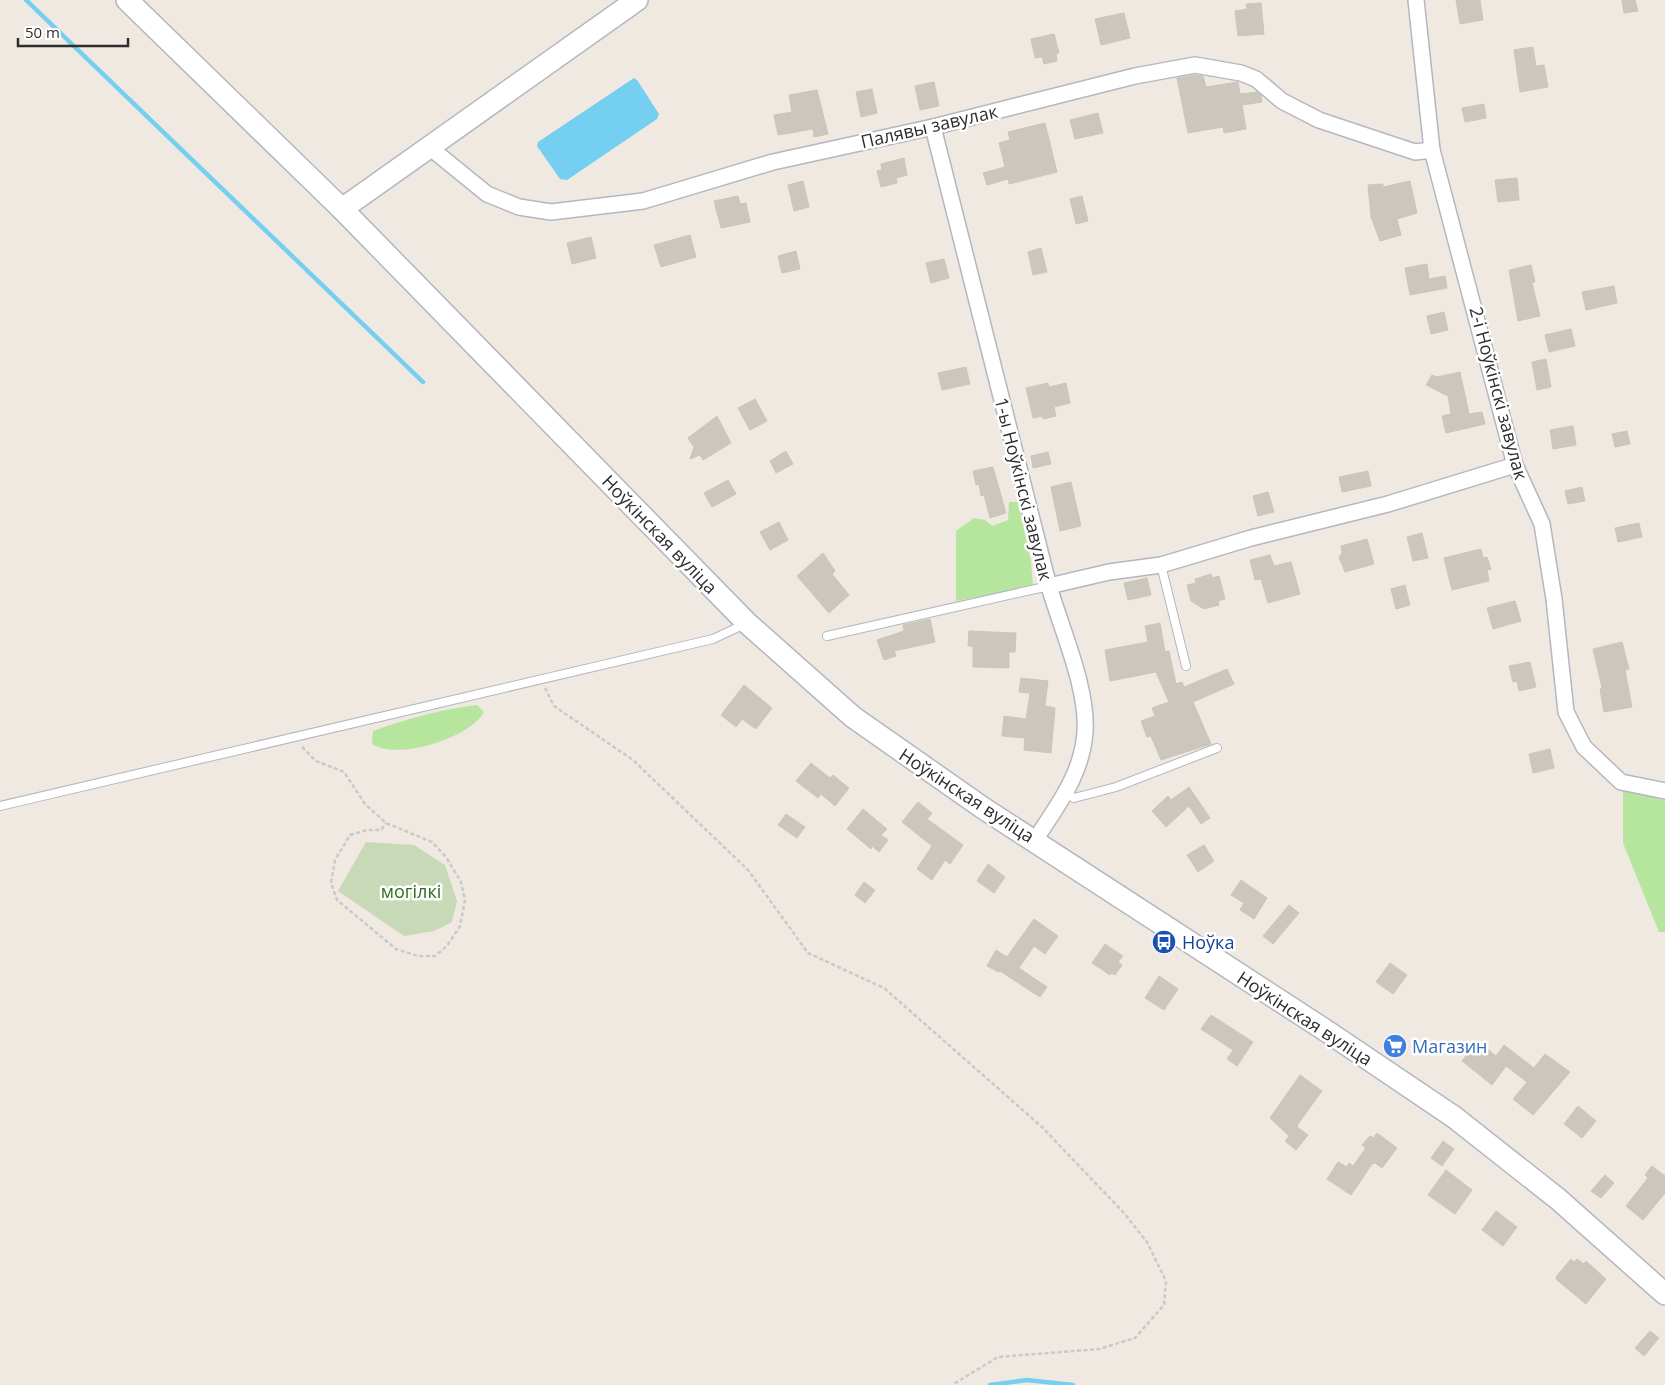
<svg xmlns="http://www.w3.org/2000/svg" width="1665" height="1385" font-family="'Open Sans',sans-serif">
  <rect width="100%" height="100%" fill="#efe9e1"/>
  <g fill="#b6e59e">
    <path d="M1009,502h9l13,59 2,26 -77,14v-70l18,-13 11,2 7,6 16,-6z"/>
    <path d="M477,705l7,7c-14,26 -86,49 -112,32l1,-13c33,-12 70,-22 104,-26z"/>
    <path d="M1623,788l42,13v131h-6l-36,-89z"/>
  </g>
  <path fill="#c8d9b8" d="M366,842l48,3 31,20 12,36 -5,21 -18,9 -30,5 -66,-45z"/>
  <path fill="#75cff0" d="M634,78l3,2 22,34 -2,5 -90,61 -7,-1 -23,-33 1,-4z"/>
  <g fill="none" stroke-linecap="round" stroke-linejoin="round">
    <g stroke="#75cff0" stroke-width="4.5">
      <path d="M26,0l397,382"/>
      <path d="M990,1385l37,-5 46,5"/>
    </g>
  </g>
  <g fill="#cbc7bf" stroke="#cbc5ba">
    <path d="M1456,0h24l3,20 -23,4z"/>
    <path d="M1622,0h13l3,11 -14,2z"/>
    <path d="M1261,3l3,31 -26,2 -3,-25 12,-2 -1,-5z"/>
    <path d="M1124,13l6,25 -29,7 -6,-26z"/>
    <path d="M1054,34l5,19 -3,1 1,7 -13,3 -2,-7 -7,1 -4,-19z"/>
    <path d="M1533,47l3,19 8,-1 4,22 -28,5 -6,-42z"/>
    <path d="M1195,75l8,1 3,11 32,-5 2,12 17,-2 4,3 1,7 -20,3 4,24 -22,4 -1,-6 -35,6 -11,-55z"/>
    <path d="M934,82l5,24 -19,4 -5,-24z"/>
    <path d="M872,89l5,24 -16,4 -5,-25z"/>
    <path d="M817,90l11,44 -14,3 -1,-8 -35,6 -4,-20 18,-3 -3,-17z"/>
    <path d="M1484,104l2,14 -21,4 -3,-14z"/>
    <path d="M1098,113l5,20 -28,6 -5,-19z"/>
    <path d="M1045,123l12,49 -48,12 -1,-5 -21,6 -4,-12 22,-6 -6,-24 11,-3 -2,-8z"/>
    <path d="M904,158l3,17 -11,3 1,5 -16,4 -4,-16 5,-1 -1,-6z"/>
    <path d="M1517,178l2,22 -21,2 -3,-22z"/>
    <path d="M803,181l6,26 -15,4 -6,-26z"/>
    <path d="M1410,181l7,32 -20,6 4,16 -21,6 -9,-24 -3,-32 15,-1v3z"/>
    <path d="M738,196l2,8 6,-1 4,19 -29,6 -7,-27z"/>
    <path d="M1082,196l6,25 -12,3 -6,-25z"/>
    <path d="M690,235l6,22 -35,10 -7,-22z"/>
    <path d="M591,237l5,21 -24,6 -5,-21z"/>
    <path d="M1041,248l6,24 -14,3 -5,-23z"/>
    <path d="M796,251l4,18 -18,4 -4,-17z"/>
    <path d="M944,259l5,19 -18,5 -5,-20z"/>
    <path d="M1427,264l2,15 16,-3 2,12 -37,7 -5,-27z"/>
    <path d="M1531,265l4,17 -3,1 8,33 -22,5 -9,-51z"/>
    <path d="M1614,286l3,17 -31,7 -4,-18z"/>
    <path d="M1444,312l4,18 -17,4 -4,-18z"/>
    <path d="M1571,329l4,17 -26,6 -4,-17z"/>
    <path d="M1546,359l5,28 -14,3 -5,-28z"/>
    <path d="M966,367l4,17 -28,6 -4,-17z"/>
    <path d="M1460,372l9,42 13,-2 3,12 -39,9 -4,-17 9,-2 -3,-18 -22,-11 6,-10 5,2z"/>
    <path d="M1048,383l1,4 17,-4 4,20 -16,4 2,9 -13,3v-3l-10,2 -7,-30z"/>
    <path d="M755,399l12,22 -17,9 -12,-22z"/>
    <path d="M717,416l14,27 -28,17 -3,-5 -10,4 4,-12 -6,-9z"/>
    <path d="M1573,426l3,19 -23,4 -3,-19z"/>
    <path d="M1627,431l3,13 -15,3 -3,-13z"/>
    <path d="M786,451l7,13 -17,9 -6,-12z"/>
    <path d="M1048,452l3,12 -18,4 -2,-12z"/>
    <path d="M993,467l13,46 -16,5 -6,-23 -3,1 -2,-12 -3,1 -3,-14z"/>
    <path d="M1368,471l3,15 -29,6 -3,-15z"/>
    <path d="M728,480l8,14 -24,13 -8,-14z"/>
    <path d="M1071,482l10,44 -21,5 -9,-44z"/>
    <path d="M1582,487l3,14 -17,3 -3,-13z"/>
    <path d="M1268,492l6,20 -16,4 -5,-20z"/>
    <path d="M779,522l9,18 -18,10 -10,-18z"/>
    <path d="M1639,523l3,14 -24,5 -3,-14z"/>
    <path d="M1422,533l6,25 -15,3 -6,-24z"/>
    <path d="M1367,539l7,25 -29,8 -6,-15 3,-4 -1,-7z"/>
    <path d="M1481,549l2,9 4,-1 4,12 -4,1 2,11 -37,9 -8,-32z"/>
    <path d="M823,553l12,18 -3,3 17,21 -20,18 -32,-37z"/>
    <path d="M1270,555l4,11 17,-4 9,32 -32,9 -7,-24 -6,1 -5,-20z"/>
    <path d="M1211,574l1,4 7,-2 6,23 -7,2 1,4 -15,4 -13,-8 -4,-16 9,-2 -1,-4z"/>
    <path d="M1147,578l4,17 -23,5 -4,-17z"/>
    <path d="M1405,585l5,20 -14,4 -5,-20z"/>
    <path d="M1515,601l6,20 -28,8 -6,-21z"/>
    <path d="M930,619l5,23 -41,9 2,5 -12,4 -7,-20 27,-9 -1,-6z"/>
    <path d="M1160,623l5,29 4,-1 7,33 6,-2 2,5 43,-18 7,15 -41,18 18,42 -50,16 -10,-24 -4,1 -6,-16 14,-5 -3,-8 17,-6 -13,-30 -46,9 -5,-31 43,-8 -3,-16z"/>
    <path d="M969,631l47,2 -1,19h-6v16l-36,-1v-21h-5z"/>
    <path d="M1622,642l7,27 -4,1 7,37 -28,5 -4,-23 2,-1 -9,-39z"/>
    <path d="M1530,662l6,25 -17,4 -2,-10 -4,1 -4,-16z"/>
    <path d="M1021,678l27,3 -3,25 10,2 -4,45 -27,-3 1,-12 -23,-2 2,-20 22,3 4,-26 -11,-1z"/>
    <path d="M744,685l28,23 -16,21 -14,-10 -6,8 -15,-12z"/>
    <path d="M1550,749l4,19 -21,5 -4,-19z"/>
    <path d="M811,763l19,15 3,-3 16,13 -14,18 -14,-12 -3,4 -22,-17z"/>
    <path d="M1189,787l21,31 -9,6 -12,-18 -23,21 -14,-16 16,-15 3,4z"/>
    <path d="M918,802l14,11 -5,6 36,26 -13,19 -5,-4 -13,20 -15,-11 15,-23 -30,-24z"/>
    <path d="M863,809l24,20 -6,6 7,5 -9,12 -7,-6 -1,3 -24,-20z"/>
    <path d="M786,814l19,13 -8,11 -19,-13z"/>
    <path d="M1204,845l10,16 -16,11 -11,-17z"/>
    <path d="M988,864l17,13 -11,16 -17,-12z"/>
    <path d="M1241,880l26,18 -13,21 -14,-9 4,-7 -13,-8z"/>
    <path d="M864,882l11,8 -10,13 -10,-8z"/>
    <path d="M1289,905l10,8 -26,31 -10,-8z"/>
    <path d="M1034,919l24,17 -13,18 -11,-8 -15,22 28,19 -7,10 -40,-26 -1,1 -12,-6 9,-16 11,7z"/>
    <path d="M1105,944l18,12 -5,6 4,3 -7,10 -4,-2 -1,2 -18,-12z"/>
    <path d="M1390,963l17,12 -14,19 -17,-12z"/>
    <path d="M1159,976l19,13 -14,21 -19,-12z"/>
    <path d="M1211,1015l42,27 -16,24 -10,-7 6,-9 -32,-21z"/>
    <path d="M1478,1041l18,15 8,-11 30,23 11,-14 25,18 -37,43 -20,-16 14,-17 -21,-16 -14,19 -30,-24z"/>
    <path d="M1300,1075l22,16 -24,33 -1,3 11,8 -12,15 -11,-9 4,-5 -19,-18z"/>
    <path d="M1578,1106l18,15 -14,17 -18,-14z"/>
    <path d="M1377,1133l20,15 -15,20 -7,-5 -3,1 -21,31 -24,-16 11,-17 9,5 2,-4 4,3 13,-18 -4,-3 8,-9 3,2z"/>
    <path d="M1443,1141l11,8 -12,17 -11,-8z"/>
    <path d="M1652,1166l13,10v17l-22,27 -17,-14 22,-28 -3,-3z"/>
    <path d="M1446,1170l26,20 -17,24 -27,-19z"/>
    <path d="M1605,1175l9,8 -13,15 -10,-7z"/>
    <path d="M1496,1211l21,16 -14,19 -21,-16z"/>
    <path d="M1571,1259l3,3 3,-3 7,5 2,-3 20,18 -20,25 -29,-24 -1,-3z"/>
    <path d="M1650,1331l9,7 -15,18 -9,-8z"/>
  </g>
  <g fill="none" stroke-linecap="round" stroke-linejoin="round">
    <g stroke="#b4b7c1" stroke-width="10">
      <g id="lane">
        <path d="M1161,565l25,101"/>
        <path d="M827,636l222,-50"/>
        <path d="M1065,793l9,5 42,-11 101,-39"/>
        <path d="M0,806l713,-167 32,-15"/>
      </g>
    </g>
    <g stroke="#b4b7c1" stroke-width="18">
      <g id="street">
        <path d="M1416,0l16,150 83,315 27,59 12,75 12,113 18,35 37,35 44,9"/>
        <path d="M933,127c38,151 76,301 114,452 12,46 41,106 38,153 -3,43 -28,74 -50,108"/>
        <path d="M428,146l59,48 32,13 32,5 92,-11 130,-39 160,-35 202,-51 60,-11 46,8 15,6 26,22 37,19 96,32 17,-2"/>
        <path d="M1049,586l60,-14 52,-7 90,-27 137,-34 127,-39"/>
      </g>
    </g>
    <g stroke="#b4b7c1" stroke-width="24">
      <g id="secondary">
        <path d="M127,0l215,209 405,414 106,94 130,91 345,224 126,85 104,82 107,95"/>
        <path d="M342,209l295,-209"/>
      </g>
    </g>
    <g stroke="#c9c9c9" stroke-width="2.5" stroke-dasharray="4 2.5" stroke-linecap="butt">
      <path d="M545,688l9,18 79,54 115,110 60,83 76,35 158,139 82,86 23,29 19,39 -2,24 -29,33 -36,11 -101,8 -46,28"/>
      <path d="M302,747l14,14 28,11 21,32 21,19 46,19 14,15 15,25 4,18 -5,26 -13,20 -12,10h-17l-22,-7 -59,-49 -6,-17 4,-23 15,-25 17,-5h14l5,-7"/>
    </g>
    <use href="#lane" stroke="#fff" stroke-width="8"/>
    <use href="#street" stroke="#fff" stroke-width="15"/>
    <use href="#secondary" stroke="#fff" stroke-width="21"/>
  </g>
  <defs>
    <g id="bus-disc" transform="scale(1.25)"><circle r="9.5" fill="#1a4fb4" stroke="#fff"/><path d="M-5-6H5V4H4V6H2V4H-2V6H-4V4H-5ZM-3.5-4V0h7V-4ZM-3.5 1.2v1.5H-2V1.2ZM2 1.2v1.5H3.5V1.2Z" fill="#fff"/></g>
    <g id="supermarket-disc" transform="scale(1.25)"><circle r="9.5" fill="#3f7fe0" stroke="#fff"/><path d="M-6-5.5h2.5l.6 2H6L4.5 2H-2.5L-4.4-4H-6ZM-1.5 3.2a1.3 1.3 0 1 0 .1 0ZM3 3.2a1.3 1.3 0 1 0 .1 0Z" fill="#fff"/></g>
  </defs>
  <g fill-rule="evenodd">
    <use href="#bus-disc" x="1164" y="942"/>
    <use href="#supermarket-disc" x="1395" y="1046"/>
  </g>
  <g text-anchor="middle" dominant-baseline="central" stroke-width="5" stroke-linejoin="round" paint-order="stroke">
    <g font-size="18" fill="#2e2e2e" stroke="#fff">
      <text transform="translate(929 126) rotate(-13)">Палявы завулак</text>
      <text transform="translate(1499 393) rotate(75)">2-і Ноўкінскі завулак</text>
      <text transform="translate(1024 489) rotate(76)">1-ы Ноўкінскі завулак</text>
      <text transform="translate(660 534) rotate(46)">Ноўкінская вуліца</text>
      <text transform="translate(967 795) rotate(33)">Ноўкінская вуліца</text>
      <text transform="translate(1305 1018) rotate(33)">Ноўкінская вуліца</text>
    </g>
    <g font-size="18" fill="#2c6e1b" stroke="#fff">
      <text x="411" y="891">могілкі</text>
    </g>
    <g font-size="18" fill="#164399" stroke="#fff" text-anchor="start">
      <text x="1182" y="942">Ноўка</text>
    </g>
    <g font-size="18" fill="#366cbe" stroke="#fff" text-anchor="start">
      <text x="1412" y="1046">Магазин</text>
    </g>
  </g>
  <path d="M18 38v8h110v-8" fill="none" stroke="#2e2e2e" stroke-width="2.5"/>
  <text x="25" y="38" font-size="15" fill="#2e2e2e" stroke="#ffffff" stroke-width="4" paint-order="stroke">50 m</text>
</svg>
